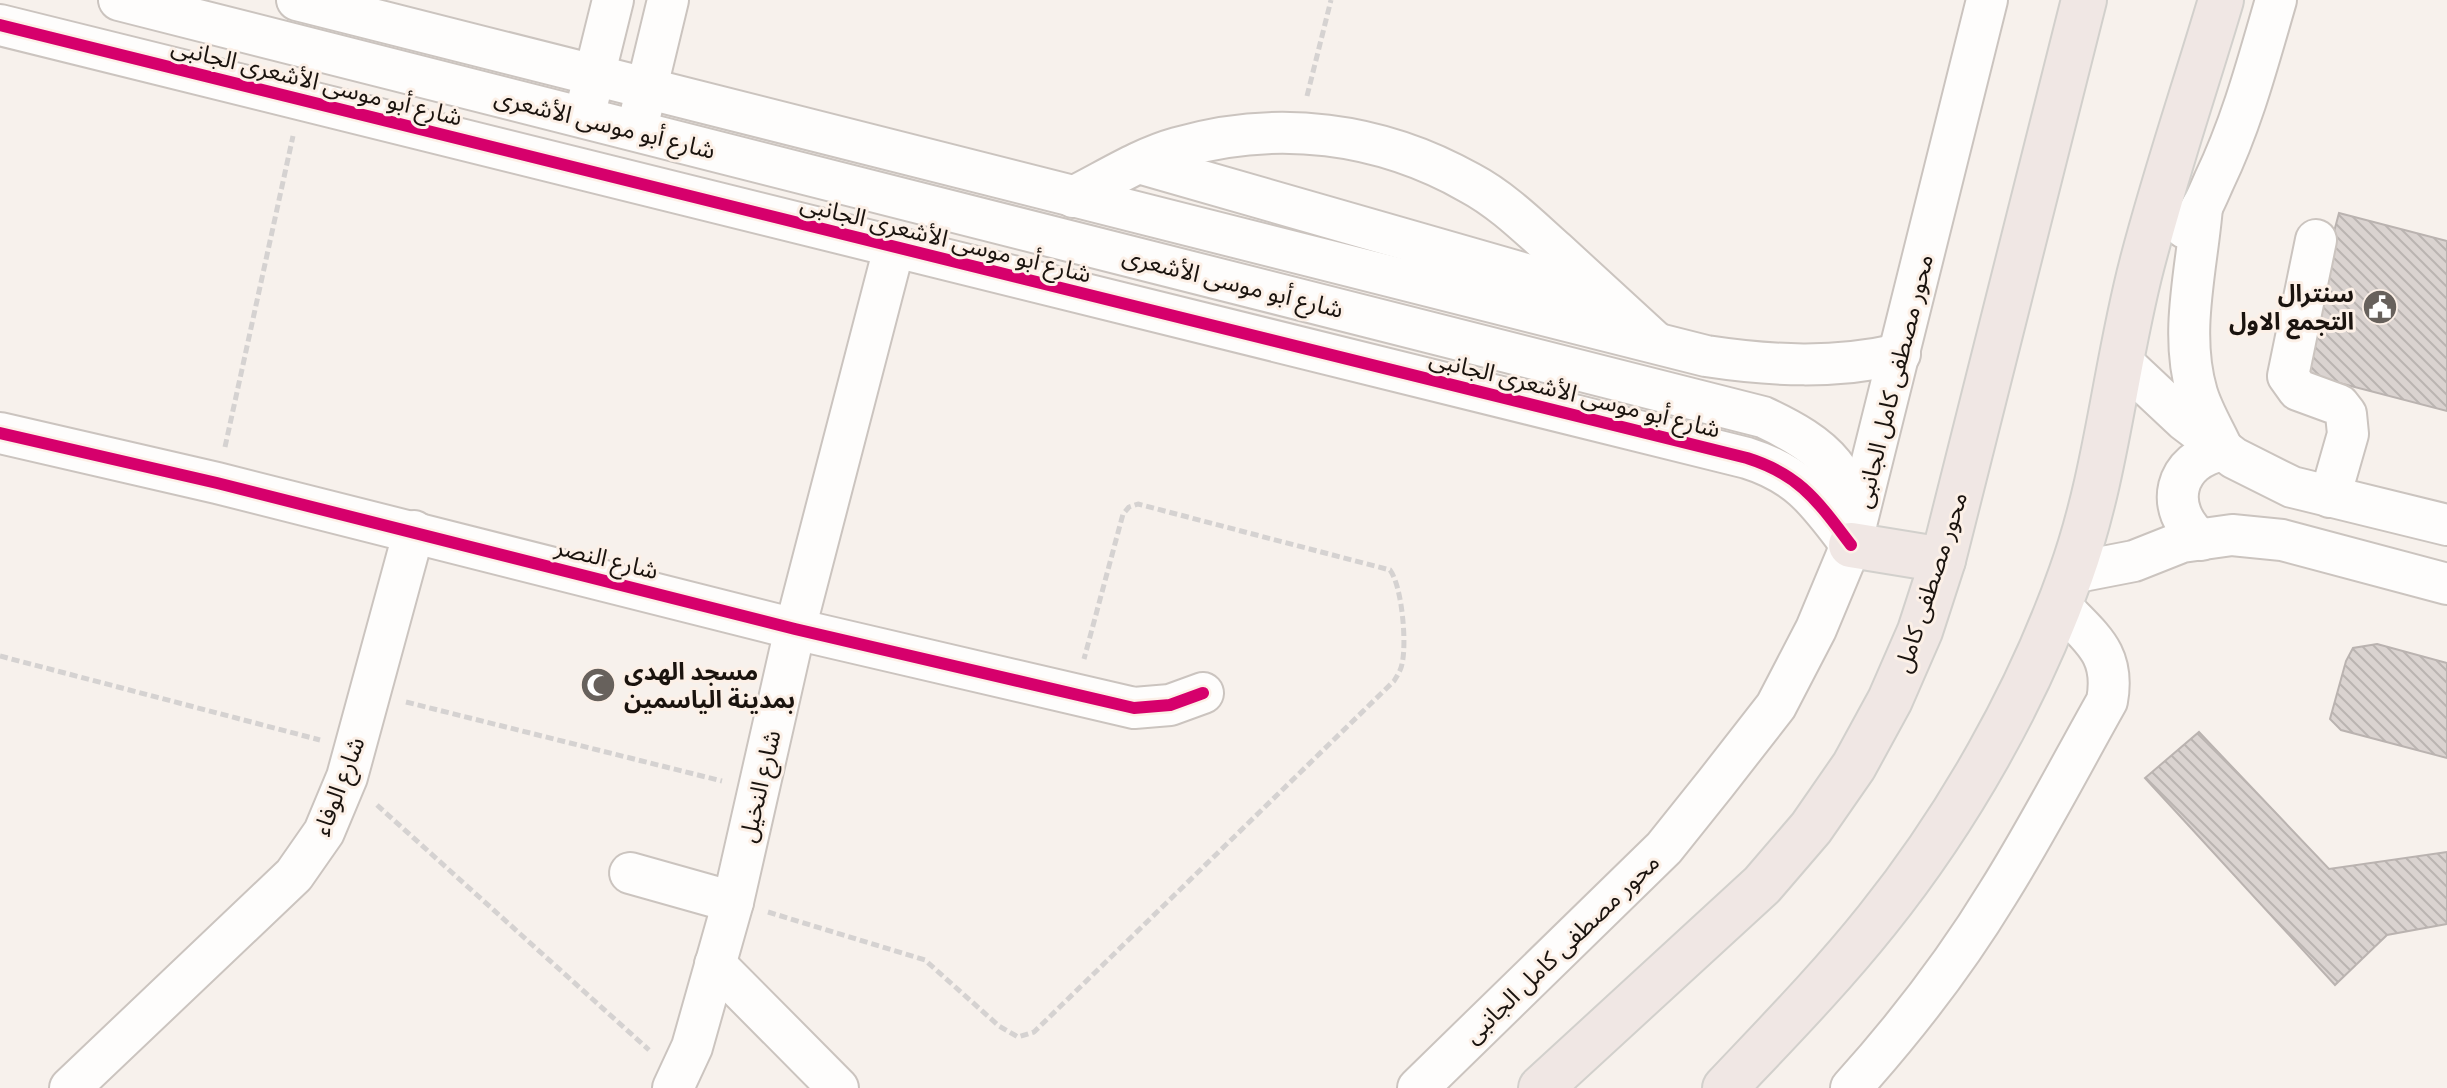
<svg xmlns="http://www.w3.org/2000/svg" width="2447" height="1088" font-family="'IBM Plex Sans','Noto Sans Arabic',sans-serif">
  <defs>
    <pattern id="building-back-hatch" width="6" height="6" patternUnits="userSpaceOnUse" patternTransform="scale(2)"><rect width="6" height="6" fill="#dad3d0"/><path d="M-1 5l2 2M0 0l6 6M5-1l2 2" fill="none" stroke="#bab4b1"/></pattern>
  </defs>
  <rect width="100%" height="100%" fill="#f7f1ec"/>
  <g fill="url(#building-back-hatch)" stroke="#bab3b0" stroke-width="2">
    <path d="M2339,213l108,28v170l-150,-39z"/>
    <path d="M2377,644l70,19v95l-106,-28 -11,-11 16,-58 7,-13z"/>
    <path d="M2199,732l130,137 118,-17v72l-60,11 -52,50 -190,-207z"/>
  </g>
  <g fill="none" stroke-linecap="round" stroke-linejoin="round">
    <g stroke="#cbc4bf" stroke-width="44">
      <g id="minor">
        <path d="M119,0l1644,417c60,28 97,56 88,128"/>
        <path d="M297,0l1409,356c66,10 129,13 194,-2"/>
        <path d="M0,25l1747,433c54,17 71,44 104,87"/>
        <path d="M588,101l25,-101"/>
        <path d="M641,112l27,-112"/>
        <path d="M1139,163l460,132"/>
        <path d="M1073,197c34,-17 68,-39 104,-49 100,-29 203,-16 293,35 32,17 59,44 86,68 33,30 65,60 98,90"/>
        <path d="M2185,228c15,-12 21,-29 29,-47 28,-58 44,-119 62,-181"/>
        <path d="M2316,240l-28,136 10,14 41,15 7,9 2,20 -18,63"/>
        <path d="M2120,360l64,60 50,38 58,29 155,38"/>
        <path d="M0,433l217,50 578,146 339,79 36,-3 33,-12"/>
        <path d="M2201,540c-39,-31 -27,-81 22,-90 -8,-18 -20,-37 -26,-57 -18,-60 0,-125 5,-186"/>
        <path d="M2072,573l62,-12 48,-19 50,-7 50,5 165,44"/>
        <path d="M630,873l103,29"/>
        <path d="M715,964l123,124"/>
        <path d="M70,1088l224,-213 30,-43 23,-55 67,-246"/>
        <path d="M673,1088l19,-41 41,-145 62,-273 99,-381"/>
        <path d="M1418,1088l246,-240 52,-65 60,-77 40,-77 35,-84 136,-545"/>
        <path d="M1851,1088c54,-60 105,-126 147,-195 39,-62 73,-128 109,-192 9,-49 -17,-63 -48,-97"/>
      </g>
    </g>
    <g stroke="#d2d0cc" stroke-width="48">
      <g id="major">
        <path d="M1851,545l92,15"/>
        <path d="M1541,1088l221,-203 49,-57 43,-62 36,-66 30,-69 23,-71 141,-560"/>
        <path d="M1725,1088c52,-55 105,-109 152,-168 81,-101 151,-224 194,-346 36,-100 44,-207 71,-310 23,-89 53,-176 79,-264"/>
      </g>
    </g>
    <g stroke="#d5d2d1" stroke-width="5" stroke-dasharray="8 4" stroke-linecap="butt">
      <path d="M1307,96l24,-96"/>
      <path d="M225,447l68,-311"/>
      <path d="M0,656l320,84"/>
      <path d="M406,702l316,79"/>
      <path d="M377,805l272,245"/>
      <path d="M768,912l157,48 74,66 19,11 16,-5 360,-351c3,-5 7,-11 8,-17 5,-21 0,-78 -12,-94l-252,-66 -9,3 -6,7 -39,145"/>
    </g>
    <use href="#minor" stroke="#fefdfc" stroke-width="40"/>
    <use href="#major" stroke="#f0e7e4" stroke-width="44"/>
    <g stroke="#fcf0e7" stroke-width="17">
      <g id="cycleway">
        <path d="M0,25l1747,433c54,17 71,44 104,87"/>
        <path d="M0,433l217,50 578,146 339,79 36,-3 33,-12"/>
      </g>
    </g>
    <use href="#cycleway" stroke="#d6006c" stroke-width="12"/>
  </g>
  <defs>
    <g id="civic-disc" transform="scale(1.8)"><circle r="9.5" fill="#67615c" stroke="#fcf0e7"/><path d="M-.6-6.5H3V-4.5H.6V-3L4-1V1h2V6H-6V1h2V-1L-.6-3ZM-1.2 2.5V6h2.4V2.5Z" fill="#fff"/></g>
    <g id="mosque-disc" transform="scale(1.8)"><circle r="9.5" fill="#67615c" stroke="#fcf0e7"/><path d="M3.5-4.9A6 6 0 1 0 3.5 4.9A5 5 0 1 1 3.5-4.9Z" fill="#fff"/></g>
  </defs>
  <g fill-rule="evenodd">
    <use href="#civic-disc" x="2380" y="307"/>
    <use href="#mosque-disc" x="598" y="685"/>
  </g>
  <g text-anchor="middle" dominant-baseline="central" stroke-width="6" stroke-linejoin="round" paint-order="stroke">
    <g font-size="24" fill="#1a130e" stroke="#fcf0e7">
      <text transform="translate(317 81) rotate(14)">شارع أبو موسى الأشعرى الجانبى</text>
      <text transform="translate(605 123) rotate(14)">شارع أبو موسى الأشعرى</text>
      <text transform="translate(946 238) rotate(14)">شارع أبو موسى الأشعرى الجانبى</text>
      <text transform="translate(1233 282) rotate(14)">شارع أبو موسى الأشعرى</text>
      <text transform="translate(1893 381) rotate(-76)">محور مصطفى كامل الجانبى</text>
      <text transform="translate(1575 393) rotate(14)">شارع أبو موسى الأشعرى الجانبى</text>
      <text transform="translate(607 558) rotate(14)">شارع النصر</text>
      <text transform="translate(1930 582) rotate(-72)">محور مصطفى كامل</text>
      <text transform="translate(338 786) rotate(-69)">شارع الوفاء</text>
      <text transform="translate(759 786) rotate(-77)">شارع النخيل</text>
      <text transform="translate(1561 948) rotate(-44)">محور مصطفى كامل الجانبى</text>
    </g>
    <g font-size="24" font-weight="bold" fill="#1a130e" stroke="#fcf0e7" text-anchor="end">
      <text x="2354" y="293">سنترال<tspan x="2354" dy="28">التجمع الاول</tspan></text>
      <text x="624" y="671" text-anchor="start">مسجد الهدى<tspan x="624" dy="28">بمدينة الياسمين</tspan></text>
    </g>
  </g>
</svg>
